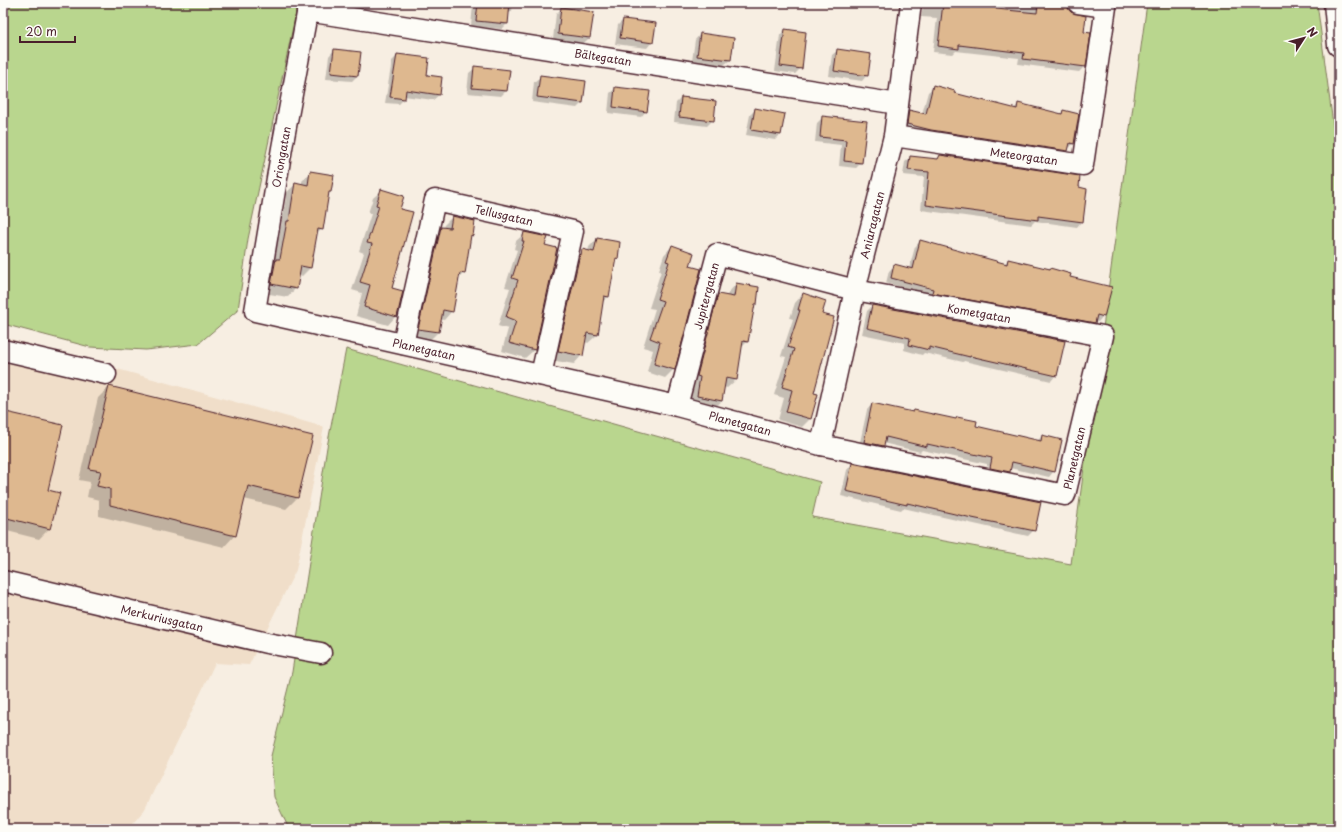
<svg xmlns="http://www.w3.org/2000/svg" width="1342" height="832" font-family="'Playpen Sans',sans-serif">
  <rect width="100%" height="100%" fill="#f7eee2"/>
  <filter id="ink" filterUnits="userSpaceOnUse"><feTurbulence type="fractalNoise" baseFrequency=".025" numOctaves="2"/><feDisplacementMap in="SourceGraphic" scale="8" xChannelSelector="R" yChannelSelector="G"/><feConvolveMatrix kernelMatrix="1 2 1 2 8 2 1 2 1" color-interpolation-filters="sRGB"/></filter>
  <g filter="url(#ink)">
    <path fill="#f0dec9" d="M3,337l321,90 -28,143 -47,95 -34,-2 -70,146 -17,20h-125z"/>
    <g fill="#b9d68e" stroke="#827a5c">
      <path d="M3,3h295l-50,236 -10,71 -40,34 -52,6 -56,-3 -87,-23z"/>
      <path d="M1147,3h170l22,167v659h-1050l-15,-32 -3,-41 21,-84 35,-225 19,-98 474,133 -8,35 259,47z"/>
    </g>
    <g fill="#0003">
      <path d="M337,3h23l-1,3 -5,6 -18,-3z"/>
      <path d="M426,3h24l-4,4 -20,-3z"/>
      <path d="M475,3h38l-1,8 -4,3 -1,10 -5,5 -31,-3 2,-21z"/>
      <path d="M924,3h142l19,63 -6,6 -61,-8 1,-6 -63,-7 -3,3 -20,-2 4,-34 -16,-1z"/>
      <path d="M562,8l27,30 -5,5 -31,-4 3,-25z"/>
      <path d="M623,20l29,22 -5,6 -32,-4 3,-19z"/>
      <path d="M785,30l16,38 -6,6 -20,-3 5,-36z"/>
      <path d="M700,34l33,5 -3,21 -6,5 -32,-4 3,-21z"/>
      <path d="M334,50l26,3 -3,23 -5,5 -26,-2 3,-23z"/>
      <path d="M838,50l29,25 -5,6 -33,-5 3,-21z"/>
      <path d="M398,55l27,21 14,19 -6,5 -29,-4v3l-5,5 -14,-1 7,-42z"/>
      <path d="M475,68l34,3 -3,20 -5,5 -34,-3 2,-20z"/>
      <path d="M540,77l43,25 -6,6 -45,-6 2,-20z"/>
      <path d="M934,87l19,6 61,16 4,-5 42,11 4,-4 9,33 -12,12 -159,-26 2,-14 5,-5 13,3 6,-22z"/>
      <path d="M616,88l30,23 -5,6 -33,-4 2,-20z"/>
      <path d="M681,98l32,22 -6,6 -33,-4 2,-19z"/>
      <path d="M756,109l28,6 -4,20 -5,5 -29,-5 4,-20z"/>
      <path d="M823,117l43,5 -4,40 -6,6 -17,-2 2,-21 -26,-3 2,-19z"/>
      <path d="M940,156l137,31 5,34 -5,6 -42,-6 -4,4 -110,-15 3,-33 -21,-2 2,-13 6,-5 25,3z"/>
      <path d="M311,172l19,19 -2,3 -6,35 -6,6 -6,33 -8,8 -4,-1 -2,13 -8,9 -25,-4 5,-25 5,-6 6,-32 2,-3 6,-35 9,-8 6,1v-4z"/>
      <path d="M382,190l17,19 -8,80 5,27 -8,9 -32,-9 6,-23 -10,-3 12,-37 -5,-2 12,-37 -3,-1 5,-15z"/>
      <path d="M452,217l20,18 -2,2 -6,36 -6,6 -6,32 -8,9 -4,-1 -2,13 -8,8 -20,-3 23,-101 8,-8h2l1,-3z"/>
      <path d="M525,233l19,12 12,4 -22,101 -9,8 -23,-7 6,-22 -10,-3 12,-38 -5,-1 12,-37 -3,-1 2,-8z"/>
      <path d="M597,239l20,19 -3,3 -6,36 -6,5 -5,33 -9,8 -3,-1 -3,13 -8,9 -24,-4 24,-101 8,-8 6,1 1,-5z"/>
      <path d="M920,241l84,23 4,-4 61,18 34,38 -5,6 -4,-1 -6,7 -160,-34 -42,-11 3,-12 6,-6 14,4 6,-22z"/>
      <path d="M672,246l17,20 -15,103 -9,9 -18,-6 6,-22 -10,-3 12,-38 -6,-1 12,-37 -2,-1 5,-15z"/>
      <path d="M736,284l20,19 -3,3 -6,36 -6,6 -5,32 -9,8 -3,-1 -2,14 -9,8 -24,-4 21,-101 9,-9 8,2 1,-4z"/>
      <path d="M803,294l17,20 -10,105 -8,8 -24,-7 6,-22 -10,-3 12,-38 -5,-1 12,-37 -3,-1 5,-15z"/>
      <path d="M872,306l184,69 -5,6 -87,-20 -1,1 -39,-9 -2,2 -18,-5 1,-7 -43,-9 5,-23z"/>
      <path d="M109,387l188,111 -11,11 -42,-10 -9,36 -11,12 -125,-31v-16l-12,-3 3,-15 -11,-2 19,-82z"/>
      <path d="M872,404l165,37 5,-5 12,35 -5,6 -39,-9 -1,4 -5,5 -19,-4 1,-5 21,4v-2l-20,-4v-2l-65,-14 -2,2 -37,-9 -6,8 -18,-4 8,-37z"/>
      <path d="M6,413l41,78 2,38 -10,10 -36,-9v-114z"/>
      <path d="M852,464l182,66 -6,6 -125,-28 -2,2 -60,-14 6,-26z"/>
    </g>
    <g fill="#deb88f" stroke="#4a1f2b">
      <path d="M478,3h32l-2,21 -32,-3z"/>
      <path d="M943,3h54l-1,6 41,4 1,-10h29l1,5 3,4 15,4 -2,16 7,1 -5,34 -63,-8 1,-6 -65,-8v4l-21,-3z"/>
      <path d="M561,7l33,5 -4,26 -32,-4z"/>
      <path d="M623,19l33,4 -3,20 -33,-5z"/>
      <path d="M785,29l21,3 -4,37 -22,-3z"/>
      <path d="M700,33l34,5 -3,22 -34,-4z"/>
      <path d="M334,49l27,3 -3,24 -27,-3z"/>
      <path d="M837,49l34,5 -3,22 -34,-5z"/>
      <path d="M397,54l32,4 -2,17 15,2 -2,18 -34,-5 -1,9 -15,-2z"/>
      <path d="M474,66l36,4 -3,21 -35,-3z"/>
      <path d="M540,75l46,6 -3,22 -46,-6z"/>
      <path d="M933,85l22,6 -1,2 63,16 1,-6 44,11 1,-4 16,4 -5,30 -4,-1 -2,8 -137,-21 -24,-6 2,-14 17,4z"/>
      <path d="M615,87l35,4 -3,21 -34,-5z"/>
      <path d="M681,97l35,4 -2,20 -35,-4z"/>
      <path d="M755,108l30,6 -4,21 -30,-5z"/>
      <path d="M822,116l45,5 -5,42 -18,-2 2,-21 -26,-3z"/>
      <path d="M940,155l140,21 -1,11 8,2 -4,33 -45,-6v4l-112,-15 3,-33 -21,-2 2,-14 28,3z"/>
      <path d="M310,171l24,4 -3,17h-2l-6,38 -5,-1 -7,39 -10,-2 -4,23 -26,-5 5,-25h4l7,-38h2l6,-39 13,3z"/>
      <path d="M381,189l23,7 -4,13 13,3 -21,76 11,3 -6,26 -33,-10 6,-22 -10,-3 12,-38 -5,-1 12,-37 -3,-1z"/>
      <path d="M452,216l23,5 -2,15 -2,-1 -6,39 -5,-1 -7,39 -10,-2 -4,22 -21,-3 23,-102 9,1z"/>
      <path d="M524,232l24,5 -3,8 12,3 -22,102 -26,-7 7,-22 -10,-4 12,-37 -6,-2 12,-37h-2z"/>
      <path d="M597,238l23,4 -2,17 -2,-1 -7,39 -5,-1 -6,39 -11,-2 -4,23 -25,-5 22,-97 1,1 1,-6 12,3z"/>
      <path d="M920,240l87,24 1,-5 42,10v-1l21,6 -1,3 42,10 -8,30 -7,-2 -2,8 -163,-30 1,-4 -42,-11 3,-14 19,5z"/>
      <path d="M672,245l22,8 -4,13 11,3 -26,101 -21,-6 6,-22 -10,-4 13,-37 -6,-2 12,-37 -3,-1z"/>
      <path d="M736,283l23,4 -2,17h-2l-7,38 -5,-1 -6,39 -11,-2 -4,23 -25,-5 3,-19 -3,-1 21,-82 16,3z"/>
      <path d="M803,293l23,8 -4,13 12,3 -20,76 4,1 -7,25 -25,-7 6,-22 -10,-3 12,-38 -6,-2 12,-37h-2z"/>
      <path d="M872,305l193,36 -8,35 -87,-20v1l-41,-10v3l-20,-5 1,-7 -43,-10z"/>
      <path d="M109,386l204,50 -15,62 -50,-12 -12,50 -126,-31v-16l-13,-3 4,-15 -12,-2z"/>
      <path d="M872,403l41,9 1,-2 42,9 1,-2 20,4 -1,5 65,15 1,-6 20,5 -7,32 -43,-10 -2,10 -20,-4 2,-10 -65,-14v3l-41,-10 -2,9 -20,-4z"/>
      <path d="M6,412l57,13 -15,65 12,3 -10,36 -47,-12v-94z"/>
      <path d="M852,463l189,39 -6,29 -63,-13 -65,-15v2l-61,-14z"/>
    </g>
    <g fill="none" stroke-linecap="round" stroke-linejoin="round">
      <g stroke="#4a1f2b" stroke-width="23">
        <g id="minor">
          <path d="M309,3l-27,145 -27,163 422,95 144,39 244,50 38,-159 -248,-46 -138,-36 -40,152"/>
          <path d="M307,11l591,93"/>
          <path d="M894,136l189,29 23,-158 -28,-4"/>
          <path d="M403,344l32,-144 138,31 -32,144"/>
          <path d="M3,350l103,24"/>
          <path d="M821,445l34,-155 39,-154 17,-133"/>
          <path d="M3,581l264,62 54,10"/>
        </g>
      </g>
      <g stroke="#4a1f2b" stroke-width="25">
        <path id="tertiary" d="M1335,3l4,42"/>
      </g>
      <use href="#minor" stroke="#fdfcf7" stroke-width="20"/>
      <use href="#tertiary" stroke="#fdfcf7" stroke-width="22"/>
    </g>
  </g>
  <g text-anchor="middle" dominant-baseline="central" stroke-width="3" stroke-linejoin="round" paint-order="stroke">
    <g font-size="11" fill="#4a1f2b" stroke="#fdfcf7">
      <text transform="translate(603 57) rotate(9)">Bältegatan</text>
      <text transform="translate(1024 156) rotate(8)">Meteorgatan</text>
      <text transform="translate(281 157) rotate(-80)">Oriongatan</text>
      <text transform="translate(504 215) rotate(13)">Tellusgatan</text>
      <text transform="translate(872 225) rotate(-76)">Aniaragatan</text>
      <text transform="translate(706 296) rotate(-75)">Jupitergatan</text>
      <text transform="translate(979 313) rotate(10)">Kometgatan</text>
      <text transform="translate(424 349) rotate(13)">Planetgatan</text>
      <text transform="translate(740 423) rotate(15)">Planetgatan</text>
      <text transform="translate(1074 458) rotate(-77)">Planetgatan</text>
      <text transform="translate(162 618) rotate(13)">Merkuriusgatan</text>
    </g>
  </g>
  <rect width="1342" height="832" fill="none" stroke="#fdfcf7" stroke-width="16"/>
  <rect x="8" y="8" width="1326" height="816" fill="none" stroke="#4a1f2b" stroke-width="1.5" filter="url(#ink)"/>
  <g transform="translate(1304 38) rotate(54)" stroke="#fdfcf7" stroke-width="3" paint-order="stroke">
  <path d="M0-3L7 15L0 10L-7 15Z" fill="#4a1f2b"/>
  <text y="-6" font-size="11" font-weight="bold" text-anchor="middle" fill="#4a1f2b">N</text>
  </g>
  <path d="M20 36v6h55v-6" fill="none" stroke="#4a1f2b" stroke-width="2"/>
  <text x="26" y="36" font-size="12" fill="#4a1f2b" stroke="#fdfcf7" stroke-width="3" paint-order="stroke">20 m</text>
</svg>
